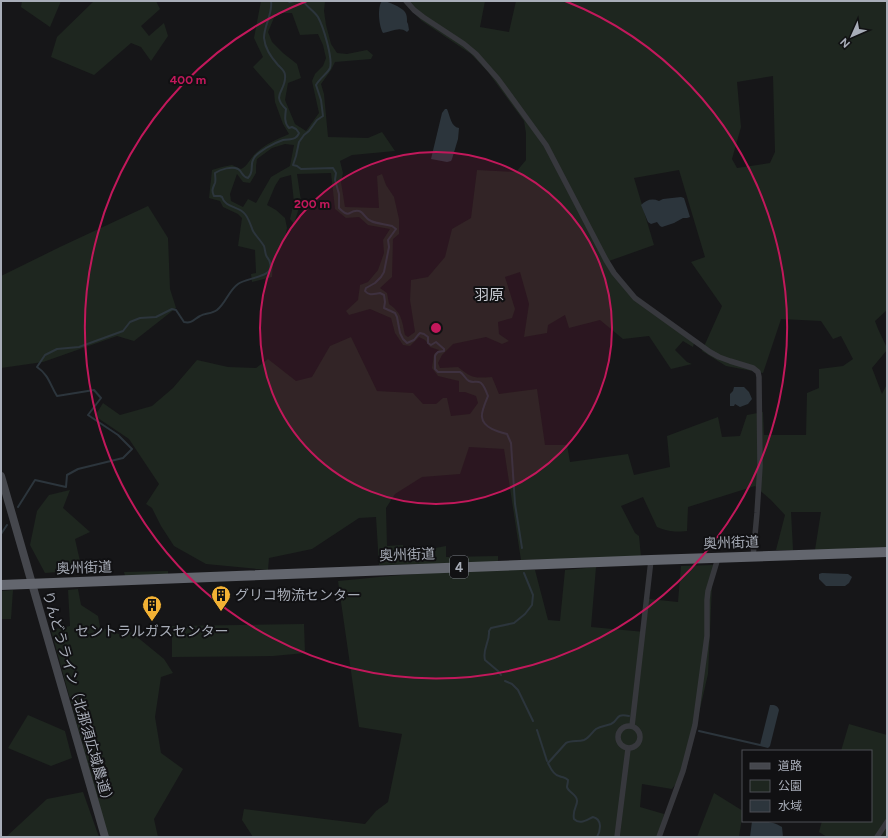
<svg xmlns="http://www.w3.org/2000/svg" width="888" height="838" font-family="Figtree,'Noto Sans JP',sans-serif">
  <rect width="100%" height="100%" fill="#161618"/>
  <g fill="#1e261f" fill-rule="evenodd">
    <path d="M22,1h39l-11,26 -29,-20z"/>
    <path d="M94,1h62l4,8 -19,17 8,10 15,-13 4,13 -17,25 -10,-14 -10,-4 -37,32 -43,-18 6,-20z"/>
    <path d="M261,1h64l-1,10 2,14 5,19 6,9 10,1 20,-4 6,5 -2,4 -36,3 -4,8 -10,14 3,10 4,43 40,1 14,-6 13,19 -43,4 -12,6 3,12 -2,9 4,25 34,1 -2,-32 5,-2 4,11 8,12 5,22v15l-6,5 -1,38 -12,11 7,5 2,11c13,9 13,17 16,31l3,2 7,-5 -5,-32 1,-20 17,-3 17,-20 7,-28 19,-11 6,-48 39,2 10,-12v-27l-2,-12 -36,-49 -17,-18 -49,-33 -17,-17 -2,-3h82l-5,26 29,5 7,-31h371v309l-12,11 3,8 9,19v2l-15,18 10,26 5,-10v163l-72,3 6,-38h-30l2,38h-17l9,-35 -14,-15 -16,-14 -67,21 -1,24c-13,1 -17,1 -30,-4l-14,-30 -22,9 14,27 4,3 2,21 -120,3 -17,-111 -35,-2 -9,27 -38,3 -27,17 -9,14 1,38 16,-1v9l43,-8v11l52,-1v7l-119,2 -3,-48 -17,1 -47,31 -43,9 -1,12 -62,-6 -32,-18 -13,-20 -9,-18 -6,-4 13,-20 -30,-45 -34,-23 8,-13 17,12 32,-9 21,-18 24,-28 31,7 28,1 12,-9 28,22 16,-4 18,-31 21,-9 26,54 36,2 10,11h13l7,-6h4l4,18 19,-2 8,-11 -2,-7 -11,-4h-6v-11l-21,-5 -6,-8 2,-14 5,-4 -9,-3 -5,-7 -6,-3 -9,9 -7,-1 -8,-12 -4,-15 -21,-9 -21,6 -3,-4 12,-11 2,-15 8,-3 10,-12 6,-17 -1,-13 7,-11 -22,-4 -9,-8 -13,1 -11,-9 -4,-36 -34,1 4,27 -7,23 -4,-5 4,-17 -3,-27 -11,3 -5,8 -8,19 9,5 9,8 2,10 -2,10 -5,8 -7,16 -1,15 -20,5 -1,-8 5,-1 -1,-23 -17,-4 4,-28 -4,-4 -15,-7 -3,-6 -11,-3 3,-28 10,-3 10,-2 9,4c7,-3 9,-11 15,-16 9,-9 22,-14 33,-19l-6,-10 -8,-22 -1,-11 -21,-24 10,-10 -9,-19zM276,13h16l8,22 18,-1 5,11 3,13 -3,8 -8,8 -3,7 7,32 -13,18 -11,-7 -10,-24 3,-17 13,-5 -4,-14 -14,-11 -11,-11 -4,-10zM773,76l2,76 -5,11 -33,5 -5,-9 9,-32 -4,-45zM285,144l9,1 -4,21 -19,11 -15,26 -8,-4 -5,8 -12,-6 -1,-7 7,-20 6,8 7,1 6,-10v-7l1,-7 15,-11zM679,170l26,87 -14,5 31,44 -20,45 24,15 37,7 18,-54 40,2 12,18 8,-3 12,23 -10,7 -24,3v19l-12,5 -1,42h-42l-1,-23 -16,3 -7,21 -18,1 -4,-20 -51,19 3,31 -36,8 -6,-21 -58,8 -3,-17h-22l-8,-56 -38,5 -7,-17c-18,1 -19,2 -34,-10l-18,1 -2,-5 4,-8 11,-11 33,-7 16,7 7,-3 -10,-7 -1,-12 14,-4 3,-9 -10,-32 15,-5 9,32 -5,33 23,-4 1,-8 17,-10 4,13 31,-8 23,19 26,-3 22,33 21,-5 -5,-2 -12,-12 8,-9 10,6 1,-4 -60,-44 -25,-38 45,-16 -20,-67z"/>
    <path d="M148,206l20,32 2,51 6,19 -42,33 -17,-5 -74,26 -42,6v-92l61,-30z"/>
    <path d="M70,490l-7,18 27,24 -15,7 7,31 -37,3 -15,-28 7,-34 12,-16z"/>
    <path d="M713,565l-5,109 -22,96 -14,19 -30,-5 -2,23 24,7 -3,23h-408l-11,-17 2,-11 121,15 11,-13 12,-9 14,-68 -43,-7 -21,-146c65,-7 131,-12 197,-11l13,50 12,1 5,-51 31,-3 -5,60 54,5 4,-33 29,3 3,-36z"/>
    <path d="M168,571v3l-43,2 -1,-4z"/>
    <path d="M78,589l3,16 17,11 2,11 24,9 7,-4 33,27 9,14 -12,4 -6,40 6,36 22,16 -29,50 4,18h-50l-57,-207 19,-4 -2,-36z"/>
    <path d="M13,590l-2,29h-10v-28z"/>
    <path d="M304,624l1,29 -32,3 -101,1v-31z"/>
    <path d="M28,715l37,16 7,27 -21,8 -43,-18z"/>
    <path d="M849,724l38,11v102h-60l-8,-5 3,-11h49v-70h-30z"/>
    <path d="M83,792l16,45h-98h5l41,-38z"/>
    <path d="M714,793l29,18 -4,26h-42z"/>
  </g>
  <g fill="#2c353c">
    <path d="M382,1c6,0 19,6 23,11 2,3 2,6 2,10l1,2 1,6 -2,2c-8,-6 -15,0 -24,1 -4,-7 -6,-26 -1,-32z"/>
    <path d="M445,109h2c3,7 4,18 12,19l-1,11 -6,20 -1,2 -4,1 -16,-3 11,-46z"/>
    <path d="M681,197l3,1 6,19 -3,1h-4l-9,5 -12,4 -2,-1 -3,-4 -6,2 -3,-2 -7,-17c5,-5 11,-7 18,-4l4,-2z"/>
    <path d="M734,387h10l5,5 3,7 -4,5 -8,3 -5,-3 -1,2h-4v-12l3,-3z"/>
    <path d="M822,573l26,1 4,3 -3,6 -4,3h-19l-7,-7v-5z"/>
    <path d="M770,705c5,0 7,0 9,5l-9,36 -2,2 -8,-2v-1z"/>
    <path d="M752,821c10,0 21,0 30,6l1,10h-33z"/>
  </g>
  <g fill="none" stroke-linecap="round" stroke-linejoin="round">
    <g stroke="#2c353c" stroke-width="2">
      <path d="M288,1l2,1 4,-1"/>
      <path d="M303,1c4,6 11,10 15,16 5,9 15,41 12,51 -3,6 -10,10 -14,17l5,15 2,16 -6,4 -8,11 -5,4 -5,7 -3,14 -3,9 4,1 4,3 32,-1 3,5 -1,7 4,14v14c12,12 9,1 20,3 5,1 6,8 12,10 6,3 15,3 21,5l4,3 -8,11 1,7 -5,25 -3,5 -6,6 -9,5 -1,3c4,5 9,3 15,2l4,2 1,7 -1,6 11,5 2,4 3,16 3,6 4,4 7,-3 4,-5 2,-2 4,1 4,3v6l3,2 5,-3 8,7v2l-6,1 -2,2 -1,2v13l3,3h22c4,2 5,7 9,9 4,2 6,0 10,1 5,1 7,10 9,14 -2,5 -7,16 -6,21 1,11 17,15 25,17l4,9 4,61 7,44"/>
      <path d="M18,507l17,-27 31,7 1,-12 11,-6 45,-11 9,-9 -14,-14 -30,-20 13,-17 -7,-8 -37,6c-7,-11 -8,-21 -20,-29l8,-12 12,-6 22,-2 44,-16 7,-9 10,-4 16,-1 16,-8 4,1 8,12c8,2 10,-3 16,-6 5,-3 12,-2 17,-6 9,-7 12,-20 21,-26 9,-7 37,-6 32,-21 0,-3 -3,-5 -4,-8 -1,-3 -1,-6 -2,-9 -3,-5 -8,-10 -11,-15 -2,-5 -4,-12 -8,-17 -6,-8 -20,-6 -23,-17l-2,-1h-6c-3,-6 -1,-8 1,-13 1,-3 0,-7 0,-10 6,-4 17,-7 23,-4 5,3 3,7 10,9 7,-7 1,-13 6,-20 2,-4 8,-7 12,-10 5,-3 11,-6 17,-8 4,-1 9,0 12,-2 3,-2 3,-3 4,-5l-3,-4 -4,-2 -3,1c-5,-5 -4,-12 -3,-19 -16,-15 1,-18 -1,-34 0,-4 -4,-7 -7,-10 -7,-8 -13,-16 -14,-27 0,-13 9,-24 7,-37"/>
      <path d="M1,534l6,-9"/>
      <path d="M501,675l-3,-4 -13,-11c-3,-11 5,-18 4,-29l2,-3 23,-5 11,-9 7,-9 1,-10 -9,-22"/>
      <path d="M505,681l7,3 6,6 15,31"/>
      <path d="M537,730l10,31"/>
      <path d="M699,731l61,14"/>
      <path d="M597,837c4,-7 5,-18 -4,-20 -7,3 -13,8 -19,2 -2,-9 4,-14 3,-19 -1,-6 -9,-8 -10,-13 0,-2 1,-4 1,-7 -3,-3 -4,-2 -9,-4 -6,-1 -9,-9 -11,-13l18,-20c6,-3 12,-1 18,-3 5,-2 8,-8 12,-11 5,-3 10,-3 15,-5 9,-4 3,-11 18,-8"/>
    </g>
    <g stroke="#37383d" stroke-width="5.5">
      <path d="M406,1l8,9 9,7 41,27 12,10 22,25 48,66 60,115 8,13 21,25 75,54 9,5 11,4 23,7 5,4 1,5 1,89 -3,47 -4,44"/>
      <circle cx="629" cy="737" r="11"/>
      <path d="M632,726l19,-166"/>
      <path d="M617,837l11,-88"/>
      <path d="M659,837l24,-66 12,-46 12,-89v-36l1,-9 10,-33"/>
      <path d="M877,837l10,-15"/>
    </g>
    <path stroke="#45474d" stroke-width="8" d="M1,476l104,361"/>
    <path stroke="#63666e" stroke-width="10" d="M1,585l650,-25 236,-8"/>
  </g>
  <circle cx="436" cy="328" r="176" fill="#c2185b" fill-opacity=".12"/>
  <g fill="none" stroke="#c2185b" stroke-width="2">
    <circle cx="436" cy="328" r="176"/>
    <path d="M565 1A351 351 0 1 1 307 1"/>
  </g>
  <defs>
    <g id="building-pin" transform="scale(1)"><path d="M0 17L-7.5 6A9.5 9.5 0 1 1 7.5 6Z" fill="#f2b134" stroke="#111113"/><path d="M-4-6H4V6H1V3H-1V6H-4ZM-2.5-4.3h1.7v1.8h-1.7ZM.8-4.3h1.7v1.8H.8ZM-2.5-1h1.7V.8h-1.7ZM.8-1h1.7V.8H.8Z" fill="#111"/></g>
  </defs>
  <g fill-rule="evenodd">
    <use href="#building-pin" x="221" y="595"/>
    <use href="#building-pin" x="152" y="605"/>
  </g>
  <g text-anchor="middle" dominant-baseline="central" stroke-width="4" stroke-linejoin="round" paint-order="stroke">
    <rect fill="#111113" stroke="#7b7e86" stroke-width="1" x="450" y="556" width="18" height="22" rx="3"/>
    <g font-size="13" font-weight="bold" fill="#a8adb8">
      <text x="459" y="567">4</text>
    </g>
    <g font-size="14" fill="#a8adb8" stroke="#111113">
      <text transform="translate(731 543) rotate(-2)">奥州街道</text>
      <text transform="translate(407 555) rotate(-2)">奥州街道</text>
      <text transform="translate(84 568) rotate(-2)">奥州街道</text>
      <text transform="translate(78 699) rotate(74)">りんどうライン（北那須広域農道）</text>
    </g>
    <g font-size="14" fill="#a8adb8" stroke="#111113" text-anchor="start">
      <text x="235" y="595">グリコ物流センター</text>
      <text x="152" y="631" text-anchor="middle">セントラルガスセンター</text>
    </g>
    <g font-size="15" fill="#c9ccd4" stroke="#111113">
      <text x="489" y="295">羽原</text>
    </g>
  </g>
  <circle cx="436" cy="328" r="6" fill="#c2185b" stroke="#111113" stroke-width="2"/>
  <g font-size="12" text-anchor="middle" font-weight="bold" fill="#c2185b" stroke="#111113" stroke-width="4" stroke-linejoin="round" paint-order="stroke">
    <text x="188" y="84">400 m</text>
    <text x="312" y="208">200 m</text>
  </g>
  <rect width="888" height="838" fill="none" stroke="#a8adb8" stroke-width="4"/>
  <rect x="742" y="750" width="130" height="72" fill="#111113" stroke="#4d4f55"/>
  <rect x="750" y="763" width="20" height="6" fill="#45474d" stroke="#4d4f55"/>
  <text x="778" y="770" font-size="12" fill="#a8adb8">道路</text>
  <rect x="750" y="780" width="20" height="12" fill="#1e261f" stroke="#4d4f55"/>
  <text x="778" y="790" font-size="12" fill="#a8adb8">公園</text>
  <rect x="750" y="800" width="20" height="12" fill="#2c353c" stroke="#4d4f55"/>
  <text x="778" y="810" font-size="12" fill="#a8adb8">水域</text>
  <g transform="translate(852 36) rotate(225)" stroke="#111113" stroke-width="3" paint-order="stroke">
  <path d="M0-3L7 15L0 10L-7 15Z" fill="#a8adb8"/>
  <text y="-6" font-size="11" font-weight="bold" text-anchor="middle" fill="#a8adb8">N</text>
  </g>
</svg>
